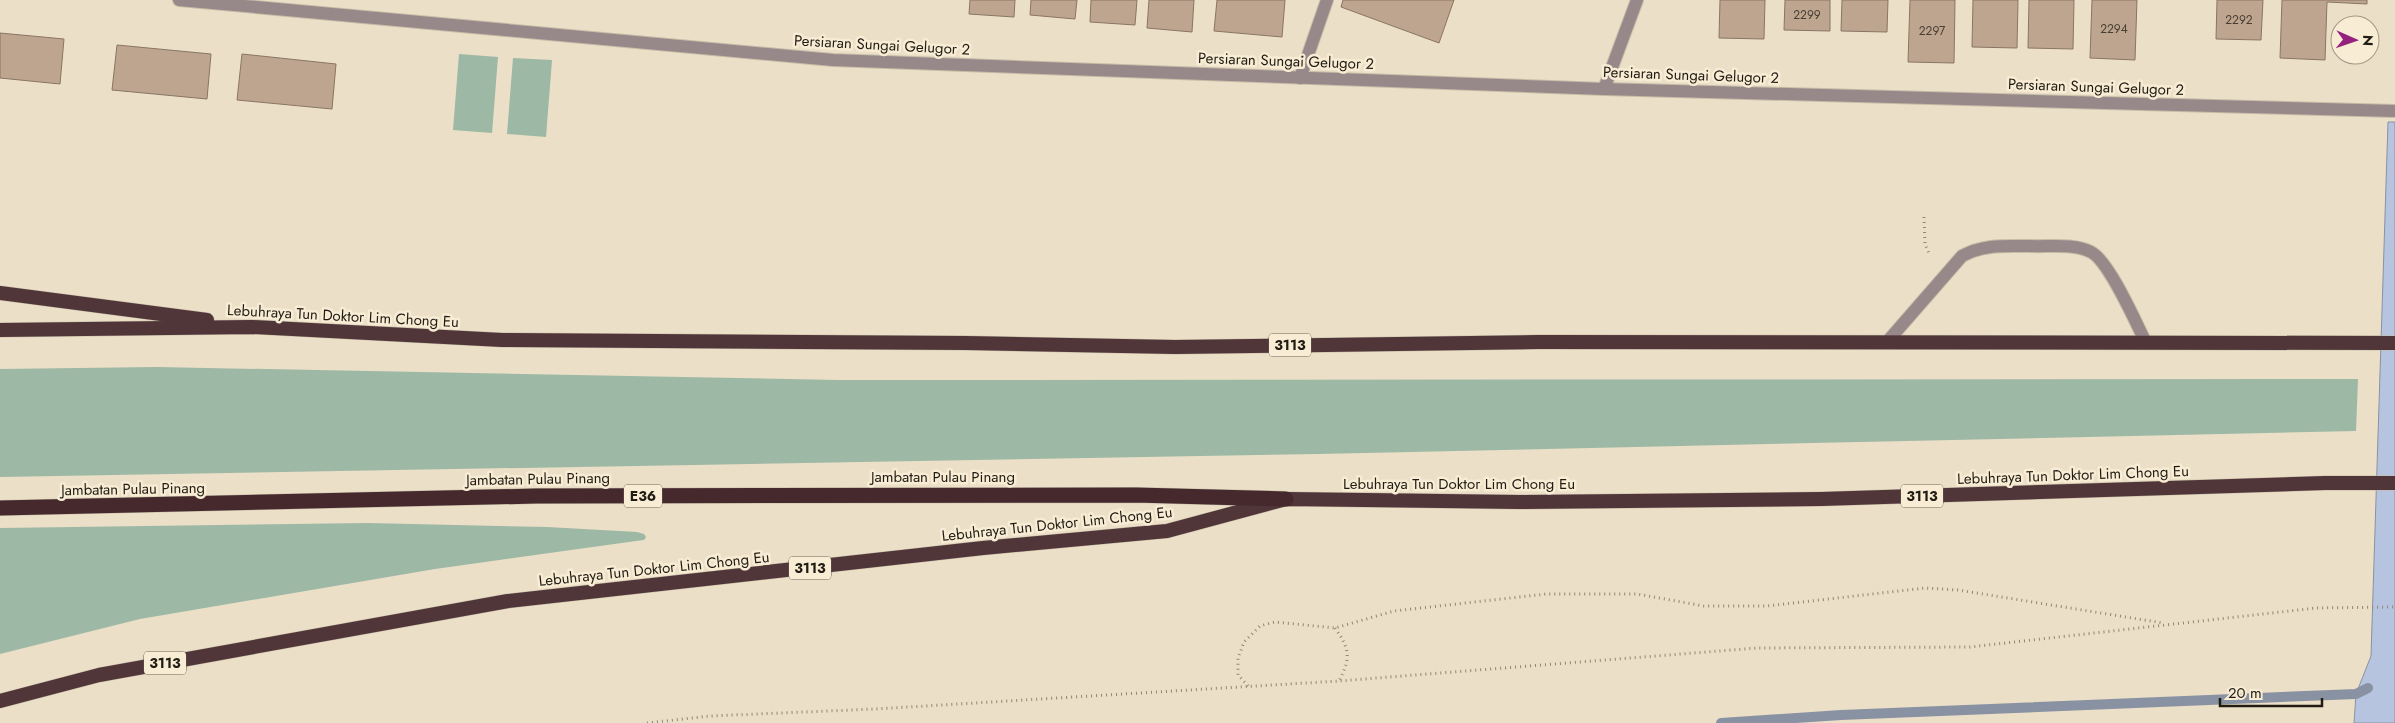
<svg xmlns="http://www.w3.org/2000/svg" width="2395" height="723" font-family="Jost,sans-serif">
  <rect width="100%" height="100%" fill="#ebdfc7"/>
  <g fill="#9db8a4">
    <path d="M459,54l39,3 -6,76 -39,-3z"/>
    <path d="M513,58l39,2 -6,77 -39,-3z"/>
    <path d="M157,367l681,13 1520,-1 -2,52 -1038,23 -1318,23v-108z"/>
    <path d="M368,523l179,4 90,5 7,2 2,3 -2,3 -8,1 -201,28 -295,50 -140,35v-126z"/>
  </g>
  <path fill="#b6c4e0" stroke="#8992a2" d="M2388,122h7v601h-41l2,-29 15,-38z"/>
  <g fill="none" stroke-linecap="round" stroke-linejoin="round">
    <path stroke="#8992a2" stroke-width="10" d="M1721,723l120,-8 515,-21 12,-6"/>
  </g>
  <g fill="#bea58f" stroke="#897565">
    <path d="M970,0h45l-1,17 -45,-3z"/>
    <path d="M1031,0h46l-2,19 -45,-4z"/>
    <path d="M1091,0h46l-2,25 -45,-3z"/>
    <path d="M1149,0h45l-2,32 -45,-4z"/>
    <path d="M1217,0h68l-3,37 -68,-6z"/>
    <path d="M1343,0h111l-15,43 -98,-36z"/>
    <path d="M1720,0h45l-1,39 -45,-1z"/>
    <path d="M1785,0h45v31l-46,-1z"/>
    <path d="M1842,0h46l-1,32 -46,-1z"/>
    <path d="M1910,0h45l-1,63 -46,-1z"/>
    <path d="M1973,0h45l-1,48 -45,-1z"/>
    <path d="M2029,0h45l-1,49 -45,-1z"/>
    <path d="M2092,0h45l-2,60 -45,-2z"/>
    <path d="M2217,0h46l-2,40 -45,-1z"/>
    <path d="M2282,0h85v4l-40,-2 -2,58 -45,-2z"/>
    <path d="M0,33l64,6 -4,45 -60,-6z"/>
    <path d="M117,45l94,9 -4,45 -95,-9z"/>
    <path d="M242,54l94,10 -4,45 -95,-9z"/>
  </g>
  <g fill="none" stroke-linecap="round" stroke-linejoin="round">
    <g stroke="#c6bca7" stroke-width="14">
      <g id="service">
        <path d="M1300,78l27,-78"/>
        <path d="M1887,342l75,-86c22,-12 43,-10 68,-10 18,1 44,-3 61,6 18,9 45,71 55,91"/>
      </g>
    </g>
    <g stroke="#c6bca7" stroke-width="14">
      <g id="minor">
        <path d="M179,0l654,60 771,29 791,22"/>
        <path d="M1604,89l33,-89"/>
      </g>
    </g>
    <g stroke="#c6bca7" stroke-width="15">
      <g id="trunk">
        <path d="M0,293l207,27"/>
        <path d="M0,330l252,-3 250,13 464,3 209,4 363,-5 857,1"/>
        <path d="M0,701l99,-26 409,-74 475,-53 184,-17 119,-32 233,3 302,-3 504,-16h70"/>
      </g>
    </g>
    <g stroke="#c6bca7" stroke-width="16">
      <path id="motorway" d="M0,508l536,-12 600,-1 150,4"/>
    </g>
    <g stroke="#8f8776" stroke-width="3" stroke-dasharray="1 4" stroke-linecap="butt">
      <path d="M1924,217l1,27 5,12"/>
      <path d="M1335,628c15,21 16,30 4,53"/>
      <path d="M1248,686l-10,-11v-17l6,-16 16,-16 15,-4 60,6 59,-17 152,-17h91l67,12h63l158,-18 33,2 205,33"/>
      <path d="M647,723l63,-7 165,-7 464,-28 418,-33 213,-1 346,-39 79,-1"/>
    </g>
    <use href="#service" stroke="#97888a" stroke-width="12"/>
    <use href="#minor" stroke="#97888a" stroke-width="12"/>
    <use href="#trunk" stroke="#503539" stroke-width="14"/>
    <use href="#motorway" stroke="#45292d" stroke-width="15"/>
  </g>
  <g text-anchor="middle" dominant-baseline="central" stroke-width="5" stroke-linejoin="round" paint-order="stroke">
    <g font-size="12" fill="#483e32">
      <text x="1807" y="15">2299</text>
      <text x="2239" y="20">2292</text>
      <text x="2114" y="29">2294</text>
      <text x="1932" y="31">2297</text>
    </g>
    <g fill="#f8ecd4" stroke="#615a4d" stroke-width="1">
      <rect x="1269" y="333.5" width="42" height="23" rx="4"/>
      <rect x="624" y="484.5" width="38" height="23" rx="4"/>
      <rect x="1901" y="484.5" width="42" height="23" rx="4"/>
      <rect x="789" y="556.5" width="42" height="23" rx="4"/>
      <rect x="144" y="651.5" width="42" height="23" rx="4"/>
    </g>
    <g font-size="14" font-weight="bold" fill="#201c13">
      <text x="1290" y="345">3113</text>
      <text x="643" y="496">E36</text>
      <text x="1922" y="496">3113</text>
      <text x="810" y="568">3113</text>
      <text x="165" y="663">3113</text>
    </g>
    <g font-size="15" fill="#201c13" stroke="#f8ecd4">
      <text transform="translate(882 45) rotate(3)">Persiaran Sungai Gelugor 2</text>
      <text transform="translate(1286 61) rotate(2)">Persiaran Sungai Gelugor 2</text>
      <text transform="translate(1691 75) rotate(2)">Persiaran Sungai Gelugor 2</text>
      <text transform="translate(2096 87) rotate(2)">Persiaran Sungai Gelugor 2</text>
      <text transform="translate(343 316) rotate(3)">Lebuhraya Tun Doktor Lim Chong Eu</text>
      <text transform="translate(2073 475) rotate(-2)">Lebuhraya Tun Doktor Lim Chong Eu</text>
      <text x="943" y="477">Jambatan Pulau Pinang</text>
      <text transform="translate(538 479) rotate(-1)">Jambatan Pulau Pinang</text>
      <text x="1459" y="484">Lebuhraya Tun Doktor Lim Chong Eu</text>
      <text transform="translate(133 489) rotate(-1)">Jambatan Pulau Pinang</text>
      <text transform="translate(1057 524) rotate(-6)">Lebuhraya Tun Doktor Lim Chong Eu</text>
      <text transform="translate(654 569) rotate(-6)">Lebuhraya Tun Doktor Lim Chong Eu</text>
    </g>
  </g>
  <g transform="translate(2355 40) rotate(92)"><circle r="24" fill="#f8ecd4" stroke="#a29987"/>
  <path d="M0-4L9 19L0 12L-9 19Z" fill="#95207d"/>
  <text y="-8" font-size="14" font-weight="bold" text-anchor="middle" fill="#201c13">N</text>
  </g>
  <path d="M2220 698v8h102v-8" fill="none" stroke="#201c13" stroke-width="2.5"/>
  <text x="2228" y="698" font-size="15" fill="#201c13" stroke="#f8ecd4" stroke-width="4" paint-order="stroke">20 m</text>
</svg>
